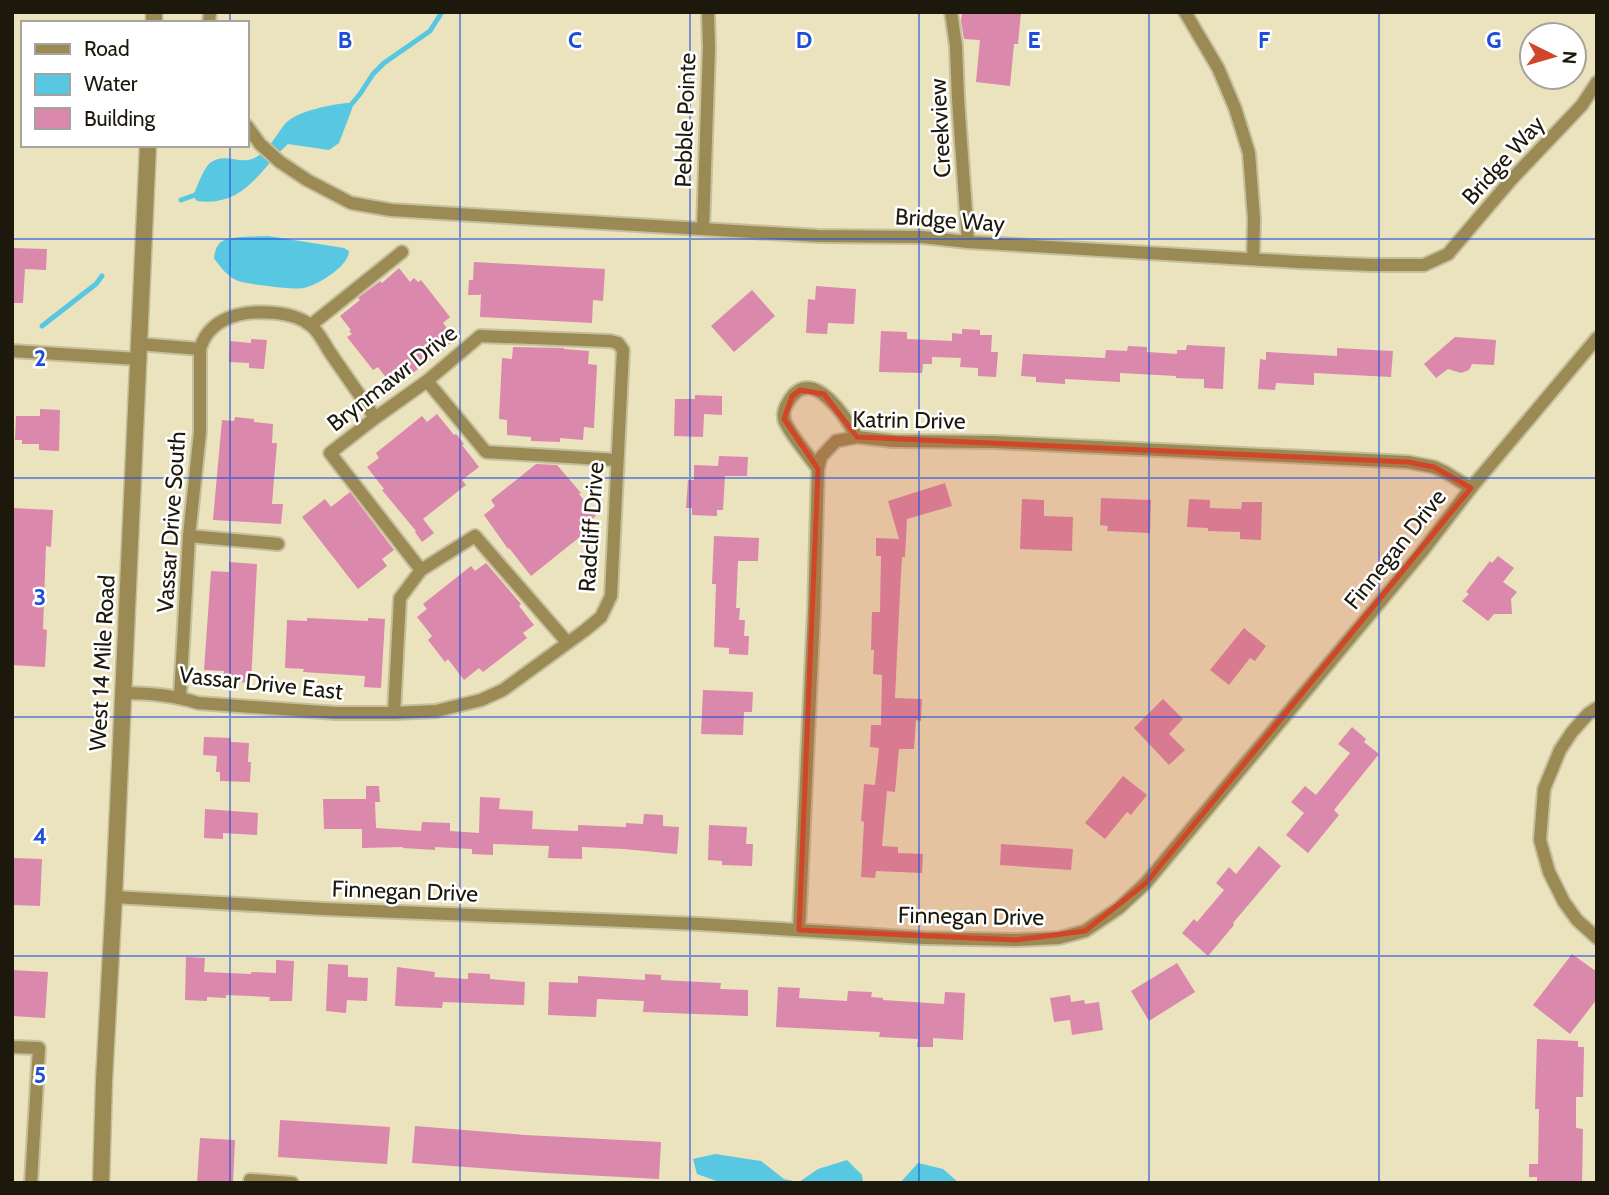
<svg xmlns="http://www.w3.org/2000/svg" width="1609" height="1195" font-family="Cabin,sans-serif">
  <rect width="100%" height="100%" fill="#eae3be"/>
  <g fill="#57c7e2">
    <path d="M346,103h7l-1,6 -13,34 -10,7 -41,-6c-30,27 -43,63 -91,57l-4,-5c4,-9 10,-27 17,-33 14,-11 28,1 42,-4 16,-6 23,-23 33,-35 11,-13 45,-19 61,-21z"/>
    <path d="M268,236l76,12 5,3c0,15 -31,34 -45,37 -9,2 -57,-4 -66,-7 -10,-4 -18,-14 -24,-23 1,-6 2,-12 7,-16 9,-7 35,-5 47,-6z"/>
    <path d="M715,1154l46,7 23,18 15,3 19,-13 29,-9 15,15 1,8 -144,-1 -22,-8 -4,-15z"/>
    <path d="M918,1163l25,6 16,14h-59z"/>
  </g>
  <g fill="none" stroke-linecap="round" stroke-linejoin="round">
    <g stroke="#57c7e2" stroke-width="5">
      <path d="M350,106l10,-12 13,-20 11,-11 46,-32 12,-19"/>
      <path d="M181,200l17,-6"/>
      <path d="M42,326l54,-42 6,-8"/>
    </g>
  </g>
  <g fill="#da88ab">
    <path d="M962,12h59l-3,32h-4l-4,42 -34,-4 4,-42 -16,-1 -3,-18z"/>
    <path d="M12,248l35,1 -1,21 -21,-1 -2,34h-11z"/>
    <path d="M474,262l131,7 -2,32 -10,-1 -1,23 -112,-6 1,-23 -2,1h-11l1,-15h4z"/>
    <path d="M399,268l11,14 4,-4 4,4 3,-2 29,37 -7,6 13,16 -62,49 -16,-21 -5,3 -26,-33 5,-3 -3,-3 2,-1 -11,-14 20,-16 -2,-2 21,-16 1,-1 2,2z"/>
    <path d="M816,286l40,3 -2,35 -26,-1 -1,11 -21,-1 2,-34 7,1z"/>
    <path d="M752,290l23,26 -41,36 -23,-26z"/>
    <path d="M962,329l18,1v5h12l-1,17h7l-2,25 -18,-1v-8l-18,-1 1,-9 -29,-1v7h-9l-1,9 -43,-1 2,-41 26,1v7l45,2v-8l10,1z"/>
    <path d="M1455,337l41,3 -2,25 -22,-1 -3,6 -8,3 -13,-4 -12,9 -12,-14z"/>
    <path d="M251,339l16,1 -3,29 -15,-1v-5l-20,-1 1,-21 21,2z"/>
    <path d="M1187,345l38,2 -2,42 -19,-1v-9l-28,-1v-2l-56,-3v9l-55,-3v5l-29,-2v-5l-15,-1 2,-22 82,4 1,-8 21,1 1,-5 19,1v5l30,2v-4h9z"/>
    <path d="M513,347l51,1v1l25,2 -1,13 9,1 -3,63 -10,-1 -1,13 -23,-2v4l-29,-1v-4l-24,-2v-15l-8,-1 3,-61 10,1z"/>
    <path d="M1337,348l56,3 -2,26 -77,-4v12l-38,-2 -1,7 -17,-1 2,-30 6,1v-8l71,4z"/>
    <path d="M695,395l27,1v19l-18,-1 -1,23 -29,-1 1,-37h20z"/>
    <path d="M40,409l20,1 -1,41 -20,-1v-6h-17v-4h-7l1,-24h24z"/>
    <path d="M437,414l17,21 2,-1 8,10 -2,1 17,22 -17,13 4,5 -43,34 11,14 -12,9 -7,-10 1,-1 -34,-41 2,-1 -17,-22 12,-9 -3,-5 46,-37 5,6z"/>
    <path d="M235,417l19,2v3l19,2 -1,19h5l-5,61h11l-2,20 -68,-4 9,-100 12,1z"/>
    <path d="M719,456l29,1 -1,19h-22l-2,34h-6v6l-25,-1v-7h-6l2,-28h6v-15l24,1z"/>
    <path d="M536,464l21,1 24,28 -2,1 17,22 -9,7 4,5 -60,48 -22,-28 -1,1 -24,-34 11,-9 -4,-6z"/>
    <path d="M945,483l7,23 -45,13 -2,38h-3l-2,35 -5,106 27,1 -1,22 -5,-1 -2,29h-15l-4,43 -8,-1 -5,55 16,1v6l25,1 -1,19 -46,-2 -1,7 -14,-1 3,-55 -3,-1 3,-37 11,1 4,-37 -9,-1 1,-22h10l1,-50 -9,-1 1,-24h-3l1,-38h8l1,-56h-5v-18l23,1 -11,-38z"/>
    <path d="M350,492l44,58 -12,9 5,7 -29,23 -56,-72 23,-18 6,8z"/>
    <path d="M1101,498l50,2 -1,33 -43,-2 1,-5 -8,-1z"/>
    <path d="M1022,499l22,1v16l29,1 -1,34 -52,-2z"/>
    <path d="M1189,499l21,1v8l31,1 1,-7h20l-1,38 -21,-1v-7l-32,-1v-3l-21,-1z"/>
    <path d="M12,508l41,2 -2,37 -5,-1 -3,83 4,1 -2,37 -33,-2z"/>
    <path d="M714,536l45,2 -1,23h-20l-2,47h4l-1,12h6l-1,16h5l-1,19 -19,-1v-6l-15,-1 2,-63h-4z"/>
    <path d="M1498,556l16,12 -11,14 14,10 -6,7 1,15h-18l-6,7 -26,-20 7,-7 -3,-2 13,-17 11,-14 2,2z"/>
    <path d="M229,562l28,2 -6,119 -28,-2 1,-10 -20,-1 7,-99 18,1z"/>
    <path d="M486,563l35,41 -2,2 15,19 -11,8 4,5 -44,34 -4,-4 -15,12 -16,-21 -3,3 -17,-22 4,-4 -15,-19 10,-8 -4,-5 48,-38 4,5z"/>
    <path d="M307,618l61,3v-3l17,1 -4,69 -17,-1 1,-11 -62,-4 1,-3 -19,-1 2,-48 20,1z"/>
    <path d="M1244,628l22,18 -11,15 -5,-3 -21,27 -19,-15z"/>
    <path d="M703,690l50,2 -1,20h-8l-1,23 -42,-1z"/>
    <path d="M1163,699l20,20 -14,15 16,16 -16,15 -35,-37z"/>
    <path d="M1352,727l14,12 -2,3 15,12 -45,56 5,5 -31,38 -22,-18 18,-22 -13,-11 14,-16 11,9 34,-42 -12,-9z"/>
    <path d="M204,737l27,1v4l18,1 -1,19h3l-1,20 -30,-1v-9h-4l1,-16 -14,-1z"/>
    <path d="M1123,776l24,19 -16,20 -4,-3 -22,27 -20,-16z"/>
    <path d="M366,786h13l1,16h-5l1,26 45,3 1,-9 28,1v8l29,2 1,-36 20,1 -1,11 34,2 -1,18 46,2v-6l48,2v-4l17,1 1,-10 19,1v11l16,1 -2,27 -53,-5 -42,-2v12l-34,-1 1,-12 -56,-2v11l-21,-1v-5l-37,-2v3l-32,-2v-1l-41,1v-19h-38l-1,-30h43z"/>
    <path d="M205,809l53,4 -1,22 -34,-2v6l-19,-1z"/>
    <path d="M709,825l38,2 -1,17h7l-1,22 -30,-1v-4l-14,-1z"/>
    <path d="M1001,844l72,5 -2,21 -71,-5z"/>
    <path d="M1259,846l22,20 -48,57 1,2 -26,31 -26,-23 12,-14 3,3 27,-32 -8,-7 13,-16 7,7z"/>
    <path d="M14,858l28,1 -2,47 -28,-1z"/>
    <path d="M1572,954l25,18v27l-27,35 -37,-29z"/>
    <path d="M186,957l19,1 -1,14 47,2v-2l25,1v-13l18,1 -2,40h-23l1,-4 -44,-2v3l-19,-1v4l-22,-1z"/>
    <path d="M1177,963l18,29 -46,29 -18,-30z"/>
    <path d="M328,964l20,1v12l20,1 -1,23 -20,-1 -1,13 -20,-2z"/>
    <path d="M397,967l38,5 -1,5 34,2v-6l22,1v5l35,3 -1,23 -81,-3 -1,6 -47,-2z"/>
    <path d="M12,970l36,2 -3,46 -33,-2z"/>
    <path d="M645,974l16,1v5l60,3 -1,6 28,1v26l-105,-4 1,-11 -47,-2 -1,18 -48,-2 1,-33 29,1v-7l67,4z"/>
    <path d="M778,987l22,1 -1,10 48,3 1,-10 24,1 -1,5 12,1v2l61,4 1,-12 20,1 -2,47 -30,-2v9h-16l1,-8 -39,-2 1,-5 -104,-5z"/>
    <path d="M1070,995l1,7 13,-2 1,4 14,-2 4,28 -31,5 -2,-15 -16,2 -4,-24z"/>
    <path d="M1537,1039l41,2v6h6l-1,50h-7v31l7,1 -1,54h-45v-6h-8v-13h9l1,-55h-4z"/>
    <path d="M280,1120l110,7 -3,37 -109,-7z"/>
    <path d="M415,1126l110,9 136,7 -2,37 -113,-6 -134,-10z"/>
    <path d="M200,1138l35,2 -2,43h-36z"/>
  </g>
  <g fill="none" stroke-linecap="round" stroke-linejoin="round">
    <g stroke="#c5bf9e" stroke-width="16">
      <g id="minor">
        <path d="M951,12l5,34 2,53 10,143"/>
        <path d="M1185,12l33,56 17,40 14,45 5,66 -1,40"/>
        <path d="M209,23l1,-11"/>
        <path d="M247,126l13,18 20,18 27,18 44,23 40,7 427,26 104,1 46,5 330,20 74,3h52l24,-11 62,-73 72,-76 15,-23"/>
        <path d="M703,229l6,-181 -1,-36"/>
        <path d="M311,325l91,-73"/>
        <path d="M139,344l61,5c5,-18 19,-29 37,-34 20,-5 56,-4 73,10 8,5 14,18 19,26 15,22 31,44 46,67"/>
        <path d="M12,351l126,8"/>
        <path d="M427,381l59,71 131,8"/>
        <path d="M818,469c-8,-12 -31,-38 -34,-50 -2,-7 2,-14 6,-20 23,-34 57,20 67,38"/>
        <path d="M189,536l89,8"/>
        <path d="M123,693c26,0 50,2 75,10l138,10h58l42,-2 45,-11 22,-10 81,-59 17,-14 10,-21 12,-246 -5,-7 -8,-2 -130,-5 -53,45 -52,37 -45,35 91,117"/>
        <path d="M180,697l9,-161 11,-104v-83"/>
        <path d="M1597,708l-9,6 -16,18 -12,18 -16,39 -4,51 9,32 15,30 13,18 20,18"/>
        <path d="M394,713l6,-115 21,-28 54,-34 92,106"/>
        <path d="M114,897l210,12 376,15 224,14 92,2 43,-2 26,-7 34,-23 27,-25 275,-330 50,-65 126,-150"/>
        <path d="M799,930l15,-319 4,-142 3,-12 15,-16 21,-4 36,4 101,1 414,20 26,5 11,5 26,16"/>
        <path d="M12,1047l27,1 -8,135"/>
        <path d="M250,1180l42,3"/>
      </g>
    </g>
    <g stroke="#c5bf9e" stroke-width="19">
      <g id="tertiary">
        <path d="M154,23v-11"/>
        <path d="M101,1183l3,-102 10,-184 34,-752"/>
      </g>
    </g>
    <use href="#minor" stroke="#9b8a54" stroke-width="12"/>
    <use href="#tertiary" stroke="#9b8a54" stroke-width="16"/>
  </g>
  <path fill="#d14629" fill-opacity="0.2" stroke="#d14629" stroke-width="5" stroke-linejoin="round" d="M800,390l24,4 33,43 551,25 26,5 37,21 -325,395 -61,48 -69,9 -217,-10 19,-461 -34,-50 8,-23z"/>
  <path fill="none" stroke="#1d4ed8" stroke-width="2" stroke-opacity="0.55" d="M230,12v11M460,12v1171M690,12v1171M919,12v1171M1149,12v1171M1379,12v1171M230,145v1038M12,239h1585M12,478h1585M12,717h1585M12,956h1585"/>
  <g text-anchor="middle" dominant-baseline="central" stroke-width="5" stroke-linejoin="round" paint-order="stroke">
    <g font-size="23" fill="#1c190c" stroke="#fff">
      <text transform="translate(685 120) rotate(-88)">Pebble Pointe</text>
      <text transform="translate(940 128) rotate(-93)">Creekview</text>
      <text transform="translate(1503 160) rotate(-48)">Bridge Way</text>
      <text transform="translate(950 220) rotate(4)">Bridge Way</text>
      <text transform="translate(392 378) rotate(-38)">Brynmawr Drive</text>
      <text transform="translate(909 420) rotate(1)">Katrin Drive</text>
      <text transform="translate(171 522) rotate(-86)">Vassar Drive South</text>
      <text transform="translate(591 527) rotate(-86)">Radcliff Drive</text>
      <text transform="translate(1395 549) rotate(-51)">Finnegan Drive</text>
      <text transform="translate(102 663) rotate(-87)">West 14 Mile Road</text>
      <text transform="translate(261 683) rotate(6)">Vassar Drive East</text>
      <text transform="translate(405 891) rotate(2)">Finnegan Drive</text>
      <text transform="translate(971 916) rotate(1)">Finnegan Drive</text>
    </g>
  </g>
  <g font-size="23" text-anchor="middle" font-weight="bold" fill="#1d4ed8" stroke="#fff" stroke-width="5" stroke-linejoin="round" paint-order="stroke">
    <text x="345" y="48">B</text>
    <text x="575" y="48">C</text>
    <text x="804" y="48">D</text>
    <text x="1034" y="48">E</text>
    <text x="1264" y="48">F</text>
    <text x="1494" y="48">G</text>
    <text x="40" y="366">2</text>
    <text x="40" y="605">3</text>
    <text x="40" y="844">4</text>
    <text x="40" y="1083">5</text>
  </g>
  <rect width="1609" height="1195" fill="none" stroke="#1c190c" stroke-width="28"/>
  <rect x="21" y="21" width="228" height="126" fill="#ffffff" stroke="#a4a39e" stroke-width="2"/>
  <rect x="35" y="44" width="35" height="10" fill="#9b8a54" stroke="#a4a39e" stroke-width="2"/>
  <text x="84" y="56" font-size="21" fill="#1c190c">Road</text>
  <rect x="35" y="74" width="35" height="21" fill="#57c7e2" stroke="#a4a39e" stroke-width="2"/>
  <text x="84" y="91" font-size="21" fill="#1c190c">Water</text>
  <rect x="35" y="108" width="35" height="21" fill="#da88ab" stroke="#a4a39e" stroke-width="2"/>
  <text x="84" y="126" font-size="21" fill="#1c190c">Building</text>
  <g transform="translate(1553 56) rotate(95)"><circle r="33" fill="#ffffff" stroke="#a4a39e" stroke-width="2"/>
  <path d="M0-5L12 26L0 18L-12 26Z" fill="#d14629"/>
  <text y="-10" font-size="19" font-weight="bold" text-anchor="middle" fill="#1c190c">N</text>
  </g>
</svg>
